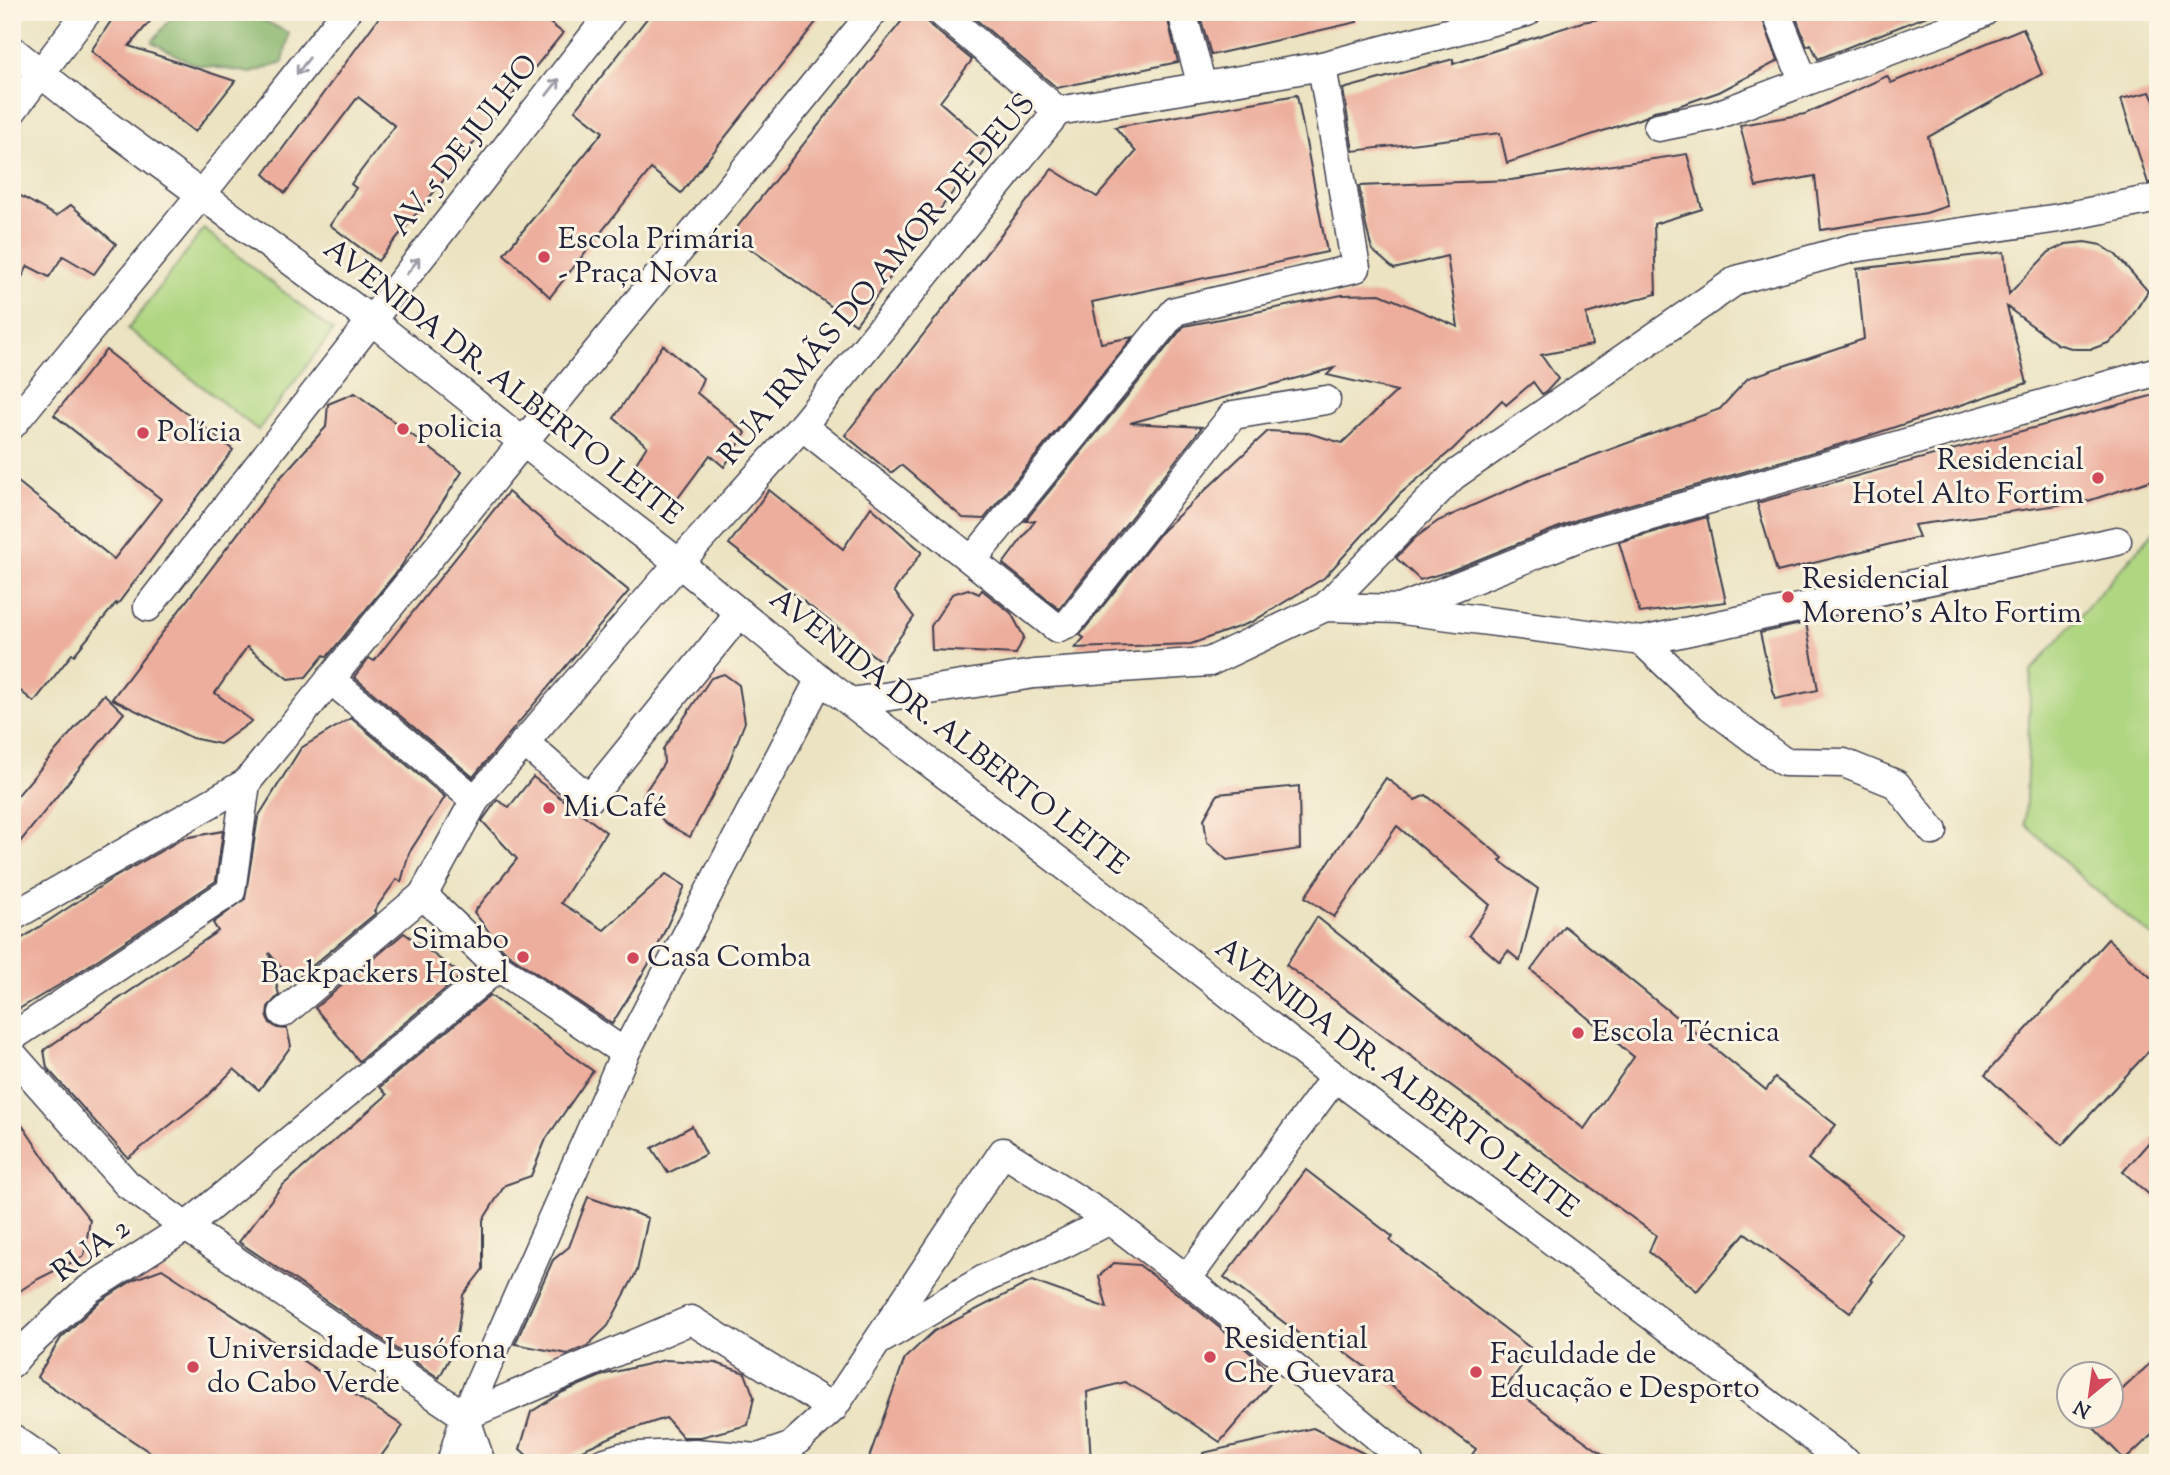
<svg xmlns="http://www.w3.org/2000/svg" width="2170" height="1475" font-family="'Sorts Mill Goudy',serif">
  <rect width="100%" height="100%" fill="#fcf5e5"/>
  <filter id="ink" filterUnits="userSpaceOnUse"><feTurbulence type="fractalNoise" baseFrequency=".0143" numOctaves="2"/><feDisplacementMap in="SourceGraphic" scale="14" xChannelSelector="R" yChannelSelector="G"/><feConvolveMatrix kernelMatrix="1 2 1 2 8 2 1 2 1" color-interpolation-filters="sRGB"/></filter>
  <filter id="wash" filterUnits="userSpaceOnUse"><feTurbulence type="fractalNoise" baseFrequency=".00686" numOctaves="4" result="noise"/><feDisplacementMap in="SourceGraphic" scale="28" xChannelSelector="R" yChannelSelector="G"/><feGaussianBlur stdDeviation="1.57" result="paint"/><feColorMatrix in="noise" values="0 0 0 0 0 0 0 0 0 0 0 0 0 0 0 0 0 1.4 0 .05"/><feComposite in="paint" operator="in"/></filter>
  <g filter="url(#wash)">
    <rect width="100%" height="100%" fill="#ebe3c1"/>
    <g fill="#afd681" stroke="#687c5e" stroke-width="2">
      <path d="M204,229l129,102 -75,99 -130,-101z"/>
      <path d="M2158,527v414l-71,-58 -62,-59 6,-153z"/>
    </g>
    <path fill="#8bb76f" stroke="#566c55" stroke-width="2" d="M176,12h71l42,21 -6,29 -31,11 -59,-9 -41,-22z"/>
    <g id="blocks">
      <g fill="#edae9d">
        <path d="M117,12h41l-29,34 106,35 -40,51 -104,-81z"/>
        <path d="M383,12h152l28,21 -185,228 -48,-36 26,-37 -5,-4 44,-58 -37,-29 -73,96 -21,-19z"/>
        <path d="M652,12h172l-143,181 -30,-24 -101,128 -46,-43 99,-122 -28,-22z"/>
        <path d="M909,12h16l1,6 4,7 42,35 -32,42 48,42 -132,180 -125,-89z"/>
        <path d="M967,12h199l12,50 -121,26z"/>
        <path d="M1199,12h157l1,10 -146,33z"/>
        <path d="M1643,12h117l18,49 -59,31 -41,14 -24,5 -9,6 -138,46 -7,-30 -147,18 -10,-62 110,-30v5l129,-42z"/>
        <path d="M1794,12h138v2l-114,45 -7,-15 -4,2z"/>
        <path d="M2023,28l19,46 -114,63 19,69 -21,7 -105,17 -6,-54 -59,11 -16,-62 65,-11 82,-38 4,7z"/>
        <path d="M2150,92l8,18v72l-10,1 -27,-84z"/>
        <path d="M1297,95l30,157 -235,50 9,41 32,-6 -149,182 -21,-1 -62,-53 -10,8 -46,-38 207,-266 45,28 39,-45 -21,-25z"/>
        <path d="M1687,154l15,55 -48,15 2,70 -70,20 6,31 -51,10 17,24 -12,13 -4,2 -9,-12 -27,23 -4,-5 -49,49 -53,45 -76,84 -72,44 -61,22 -116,4 9,-10 -4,-3 83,-105 105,-99 40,2 34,10 55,-52 -70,-16 7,-7 -204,55 72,4 -143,182 -56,-45 32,-43h-10l159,-195 158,-31 38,-1 78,33 -11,-71 -53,13 -22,-19 -6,-24 -7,-40 152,-6z"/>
        <path d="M12,191l44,25 15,-11 45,39 -22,30 -31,-18 -14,21 -21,-11 -16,29z"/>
        <path d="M2085,242l16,3 15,10 32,36 -26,41 -14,11 -16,6h-17l-18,-5 -50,-37 20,76 -168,56 -280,80 -129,52 -30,9 -24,-22 19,-20 23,-17 103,-46 179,-66 28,-31 116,-39 -7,-70 147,-17 5,42 40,-42 17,-8z"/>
        <path d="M663,345l40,33 -6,15 49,40 -22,34 -14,-12 -35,47 -42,-34 14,-22 -33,-28z"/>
        <path d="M106,350l127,100 -116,155 -1,-2 -42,52 -2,-1 -38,48 -22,-18v-207l102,82 47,-60 -107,-84z"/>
        <path d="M355,393l107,79 -62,96 -73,89 -3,-2 -18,22 -18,2 -41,-32 -32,46 37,28 -32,23 -28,-6 -80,-39 168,-221 46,-51 2,-23z"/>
        <path d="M2158,394v84l-70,23 -174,24 5,12 -142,35 -20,-69z"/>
        <path d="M769,490l74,59 28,-42 51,45 -28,39 20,26 -32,45 -153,-118z"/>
        <path d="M508,492l121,99 -156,186 -119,-100 15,-19 5,3z"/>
        <path d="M1707,517l19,85 -86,11 -21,-71z"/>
        <path d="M968,589l11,5 3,-4 29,23 13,24 -8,17 -84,-4 -1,-24 21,-32z"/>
        <path d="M1806,623l12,67 -43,9 -15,-66z"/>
        <path d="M724,674l15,11 6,37 -19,48 -36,67 -25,-14 -22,-28 21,-32 -1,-14 48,-71z"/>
        <path d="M104,694l20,19 -112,139v-50z"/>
        <path d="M351,718l94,79 -36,56 -8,29 -4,-3 -23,32 2,2 -83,69 -24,-29 10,42 -11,12 -1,10 3,6 7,5 10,1 4,17 -32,44 -25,-21 -28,28 -78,61 -81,-90 -3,-18 174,-119 -5,-8 32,-24 13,-82 43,-69z"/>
        <path d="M533,777l73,55 -45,71 43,27 62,-56 19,12 -32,71 -41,67 -104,-70 -9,-9 -25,-33 43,-53 -35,-38 15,-21 12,7z"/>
        <path d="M1386,778l29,22 11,-5 77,63 -3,3 38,28 -18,72 -12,-10 -8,11 -31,-27 21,-30 -93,-79 -63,91 -29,-20z"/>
        <path d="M1299,786l1,63 -73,11 -20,-18 -3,-23 14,-25z"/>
        <path d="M223,831l-7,50 -155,103 -49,29v-68l98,-65 74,-42z"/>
        <path d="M1317,917l267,212 50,-72 -103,-87 33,-44 202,164 9,-12 61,47 -28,34 96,77 -33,44 2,1 -23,32 -105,-80 -48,58 -48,-39 7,-17 -370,-270z"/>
        <path d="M404,933l58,42 -103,86 -44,-53z"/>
        <path d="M2108,939l50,45v57l-96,104 -77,-70z"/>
        <path d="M490,995l103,76 -47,68 -15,37 -26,9 -22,35v49l-20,26 -8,53 -16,30 -200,-136 43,-56 105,-91 -7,-8z"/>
        <path d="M12,1110l51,76 27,34 -6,36 -46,23 -26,17z"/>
        <path d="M692,1126l14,28 -38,19 -16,-25z"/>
        <path d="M2158,1132v70l-35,-30z"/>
        <path d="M1306,1170l87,67 -3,4 143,109 -25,35 107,78h-149l10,-14 -157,-116 -8,10 -87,-66z"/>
        <path d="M588,1197l60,21 -11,53 -29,55 -21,20 -19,8 -53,-10 38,-84 16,-13z"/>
        <path d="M1114,1263l25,2 43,32 72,59 21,22 -55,64 -57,-38 -38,-22 -38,10 4,71h-224l38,-105 29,-27 98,-50 75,27 -8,-32z"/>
        <path d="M162,1269l241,157 -27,37h-210l-129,-86 24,-39 38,-36 36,-23z"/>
        <path d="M2158,1356v73l-33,31 -43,-44h28v-15z"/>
        <path d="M665,1360l51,3 29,10 9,24 -6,28 -47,12h-18l-17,-19 -46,15 -58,26h-31l-11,-10 11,-37 32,-20 43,-18z"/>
        <path d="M1313,1428l70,35h-179l-1,-10z"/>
      </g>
    </g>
  </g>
  <g filter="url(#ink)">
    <use href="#blocks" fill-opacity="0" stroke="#403f4f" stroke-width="2"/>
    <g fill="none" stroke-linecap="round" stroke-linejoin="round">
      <g stroke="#403f4f" stroke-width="31">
        <g id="minor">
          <path d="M941,12l117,99"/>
          <path d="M1182,12l20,74"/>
          <path d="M1776,12l28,70 145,-53 35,-17"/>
          <path d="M12,50l72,58 287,212 152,122 156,121 141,116 269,205 246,193 512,386"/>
          <path d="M12,111l75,-99"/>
          <path d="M1658,127l56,-11 90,-34"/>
          <path d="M12,425l188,-229 146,-184"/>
          <path d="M802,426l255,202 12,-5 164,-208 93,-15"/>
          <path d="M972,560l203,-249 181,-43 -34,-202"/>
          <path d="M148,607l464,-595"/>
          <path d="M1325,607l128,-131 284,-196 116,-32 206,-30 99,-20"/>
          <path d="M1403,610l239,31 475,-100"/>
          <path d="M1642,641l68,65 74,56 60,1 52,21 37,47"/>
          <path d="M330,679l145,121"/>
          <path d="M851,702l183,-28 175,-12 116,-55 75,2 184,-74 574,-164"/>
          <path d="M524,742l65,57 151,-186"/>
          <path d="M12,917l234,-134 627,-771"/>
          <path d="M283,1013l140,-118"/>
          <path d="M12,1037l219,-146 15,-108"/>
          <path d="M625,1053l-127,-86 -75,-72 52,-95 204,-237 123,-137 256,-315 264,-45 205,-54"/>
          <path d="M12,1054l115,130 59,43 279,189 16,47"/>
          <path d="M1187,1279l148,-202"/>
          <path d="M882,1339l104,-61 77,-34 47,-24"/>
          <path d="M12,1363l10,-12 67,-62 97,-62 312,-260"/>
          <path d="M465,1416l226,-96 142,88"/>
          <path d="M12,1438l36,25"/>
          <path d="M451,1463l14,-47 160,-363 195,-374"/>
          <path d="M602,1463l19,-6 73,-4 64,5 32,-11 43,-39 170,-256 107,68 77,59 222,184"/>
        </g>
      </g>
      <use href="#minor" stroke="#fff" stroke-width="28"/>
    </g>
    <defs><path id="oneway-shaft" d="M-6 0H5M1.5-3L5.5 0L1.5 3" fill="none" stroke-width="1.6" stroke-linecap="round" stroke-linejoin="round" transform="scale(1.75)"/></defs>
    <g stroke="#9c9ca7">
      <use href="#oneway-shaft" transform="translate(303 66) rotate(128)"/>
      <use href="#oneway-shaft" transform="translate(553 87) rotate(-52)"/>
      <use href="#oneway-shaft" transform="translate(413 266) rotate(-52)"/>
    </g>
  </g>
  <g fill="#d1495b" stroke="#fcf5e5" stroke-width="2.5">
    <circle cx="544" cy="257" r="7"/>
    <circle cx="403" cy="429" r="7"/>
    <circle cx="143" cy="433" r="7"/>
    <circle cx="2098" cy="478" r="7"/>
    <circle cx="1788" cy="597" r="7"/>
    <circle cx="549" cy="808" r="7"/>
    <circle cx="523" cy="957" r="7"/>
    <circle cx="633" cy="958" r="7"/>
    <circle cx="1578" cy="1033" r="7"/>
    <circle cx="1210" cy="1357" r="7"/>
    <circle cx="193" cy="1367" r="7"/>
    <circle cx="1476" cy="1372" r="7"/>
  </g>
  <g text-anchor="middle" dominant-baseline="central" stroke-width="6" stroke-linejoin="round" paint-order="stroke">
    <g font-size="30" fill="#22223b" stroke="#fcf5e5">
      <text transform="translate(465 146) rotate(-52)">AV. 5 DE JULHO</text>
      <text transform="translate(878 280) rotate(-50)">RUA IRMÃS DO AMOR DE DEUS</text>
      <text transform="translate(502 383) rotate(38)">AVENIDA DR. ALBERTO LEITE</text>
      <text transform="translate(948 733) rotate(38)">AVENIDA DR. ALBERTO LEITE</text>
      <text transform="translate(1396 1079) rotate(37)">AVENIDA DR. ALBERTO LEITE</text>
      <text transform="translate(92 1251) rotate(-36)">RUA 2</text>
    </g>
    <g font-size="30" fill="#22223b" stroke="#fcf5e5" text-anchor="start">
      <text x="558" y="240">Escola Primária<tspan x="558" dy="34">- Praça Nova</tspan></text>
      <text x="417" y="429">policia</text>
      <text x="157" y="433">Polícia</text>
      <text x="2084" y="461" text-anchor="end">Residencial<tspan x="2084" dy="34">Hotel Alto Fortim</tspan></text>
      <text x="1802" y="580">Residencial<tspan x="1802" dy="34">Moreno's Alto Fortim</tspan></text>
      <text x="563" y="808">Mi Café</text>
      <text x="509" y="940" text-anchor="end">Simabo<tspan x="509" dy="34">Backpackers Hostel</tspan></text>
      <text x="647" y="958">Casa Comba</text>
      <text x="1592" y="1033">Escola Técnica</text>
      <text x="1224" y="1340">Residential<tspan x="1224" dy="34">Che Guevara</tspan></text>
      <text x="207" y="1350">Universidade Lusófona<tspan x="207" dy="34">do Cabo Verde</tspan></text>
      <text x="1490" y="1355">Faculdade de<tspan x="1490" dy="34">Educação e Desporto</tspan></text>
    </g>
  </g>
  <rect width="2170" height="1475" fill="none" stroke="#fcf5e5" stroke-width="42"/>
  <g transform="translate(2090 1395) rotate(209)"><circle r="33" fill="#fcf5e5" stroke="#a5a1a1" stroke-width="2"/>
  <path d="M0-5L12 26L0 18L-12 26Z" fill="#d1495b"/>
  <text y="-10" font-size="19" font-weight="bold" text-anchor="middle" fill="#22223b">N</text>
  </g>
</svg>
